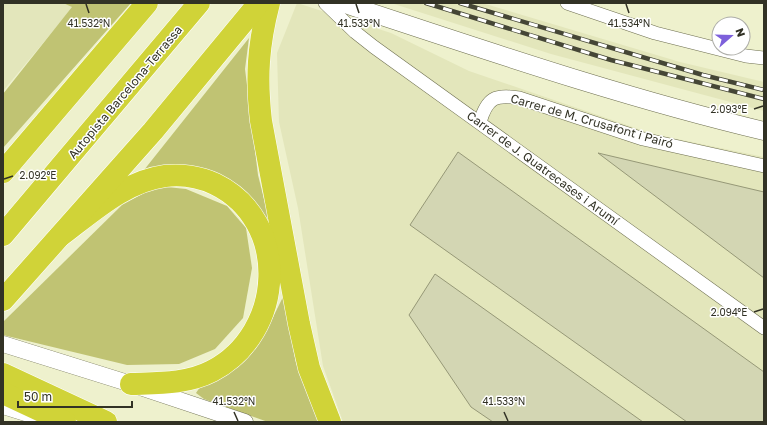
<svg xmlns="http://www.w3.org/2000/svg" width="767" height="425" font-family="'Golos Text',sans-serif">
  <rect width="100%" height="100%" fill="#eef1cd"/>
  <g fill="#e3e6bb">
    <path d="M3,3h60l10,4 -70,84z"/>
    <path d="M297,3l94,30 78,38 184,63 111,23v265h-421l-20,-56 -25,-158 -19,-86 -2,-69z"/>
    <path d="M391,3h91l198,59 84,20v29l-213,-57z"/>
  </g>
  <g fill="#c0c373">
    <path d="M63,3h68l-128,145v-54l69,-87z"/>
    <path d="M249,38l-4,31 13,106 12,48 -29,-32 -97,-21z"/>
    <path d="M157,186l29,3 41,17 19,22 6,40 -9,50 -28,31 -36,15 -52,1 -124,-30v-13l119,-117z"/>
    <path d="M283,297l13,66 23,59h-51l-64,-23 -8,-6c11,-18 38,-19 50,-33 17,-18 26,-42 37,-63z"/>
  </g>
  <g fill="#d3d6b3" stroke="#969877">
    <path d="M458,152l306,220v50h-77l-277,-197z"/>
    <path d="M598,153l166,39v86z"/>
    <path d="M435,274l208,148h-150l-22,-15 -62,-92z"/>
  </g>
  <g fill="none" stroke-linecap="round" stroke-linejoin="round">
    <g stroke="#6e6f50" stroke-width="14">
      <g id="minor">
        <path d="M325,3l30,29 19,15 390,281"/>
        <path d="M567,3l88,30 91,23 18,2"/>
        <path d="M480,122c7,-24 15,-28 39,-24l124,41 121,27"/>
      </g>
    </g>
    <g stroke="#6e6f50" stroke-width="17">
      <g id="tertiary">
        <path d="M3,344l128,40 114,38"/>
        <path d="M3,406l29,9"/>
      </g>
    </g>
    <g stroke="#6e6f50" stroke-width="19">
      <path id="secondary" d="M342,3c140,46 279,94 422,128"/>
    </g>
    <g stroke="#fff" stroke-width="23">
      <g id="motorway">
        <path d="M269,3c-11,42 -13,75 -8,118l38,203 10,44 21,54"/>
        <path d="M3,172l144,-169"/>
        <path d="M3,235l196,-232"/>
        <path d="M60,236c31,-23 65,-55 105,-60 16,-2 35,1 50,8 76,37 70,149 -3,187 -25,13 -54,12 -81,13"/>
        <path d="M3,300l150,-169 106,-128"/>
        <path d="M3,374l103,48"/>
        <path d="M3,393l62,29"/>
      </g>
    </g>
    <use href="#minor" stroke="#fff" stroke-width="13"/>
    <use href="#tertiary" stroke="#fff" stroke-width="16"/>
    <use href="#secondary" stroke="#fff" stroke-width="18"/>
    <use href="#motorway" stroke="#d0d338" stroke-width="22"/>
    <g stroke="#454636" stroke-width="4.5">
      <g id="rail">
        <path d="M426,3l185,57 153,39"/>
        <path d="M460,3l243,72 61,15"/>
      </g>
    </g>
    <use href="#rail" stroke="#fff" stroke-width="3" stroke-dasharray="9" stroke-linecap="butt"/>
  </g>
  <path fill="none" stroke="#323225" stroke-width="1.5" d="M86,4l3,9M356,4l3,9M626,4l3,9M754,109l9,-3M4,179l9,-3M754,312l9,-3M234,412l4,9M504,412l4,9"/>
  <g text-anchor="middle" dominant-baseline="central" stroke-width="3" stroke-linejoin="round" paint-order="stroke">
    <g font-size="12" fill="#323225" stroke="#fff">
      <text transform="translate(125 92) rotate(-50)">Autopista Barcelona-Terrassa</text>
      <text transform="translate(592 121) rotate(16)">Carrer de M. Crusafont i Pairó</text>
      <text transform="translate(543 168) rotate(36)">Carrer de J. Quatrecases i Arumí</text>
    </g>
  </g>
  <g font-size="10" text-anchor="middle" fill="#323225" stroke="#fff" stroke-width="3" stroke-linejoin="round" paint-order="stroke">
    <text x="89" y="27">41.532°N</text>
    <text x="359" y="27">41.533°N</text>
    <text x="629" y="27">41.534°N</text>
    <text x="729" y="113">2.093°E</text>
    <text x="38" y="179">2.092°E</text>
    <text x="729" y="316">2.094°E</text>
    <text x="234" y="405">41.532°N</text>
    <text x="504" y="405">41.533°N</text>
  </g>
  <rect width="767" height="425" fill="none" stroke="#323225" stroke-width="8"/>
  <g transform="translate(731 36) rotate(70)"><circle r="19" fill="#ffffff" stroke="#adada8"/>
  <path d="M0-3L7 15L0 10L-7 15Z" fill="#7d60db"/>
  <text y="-6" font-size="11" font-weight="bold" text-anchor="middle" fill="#323225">N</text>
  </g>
  <path d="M18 401v6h114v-6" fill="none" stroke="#323225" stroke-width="2"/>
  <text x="24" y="401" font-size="12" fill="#323225" stroke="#ffffff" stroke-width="3" paint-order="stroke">50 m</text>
</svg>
